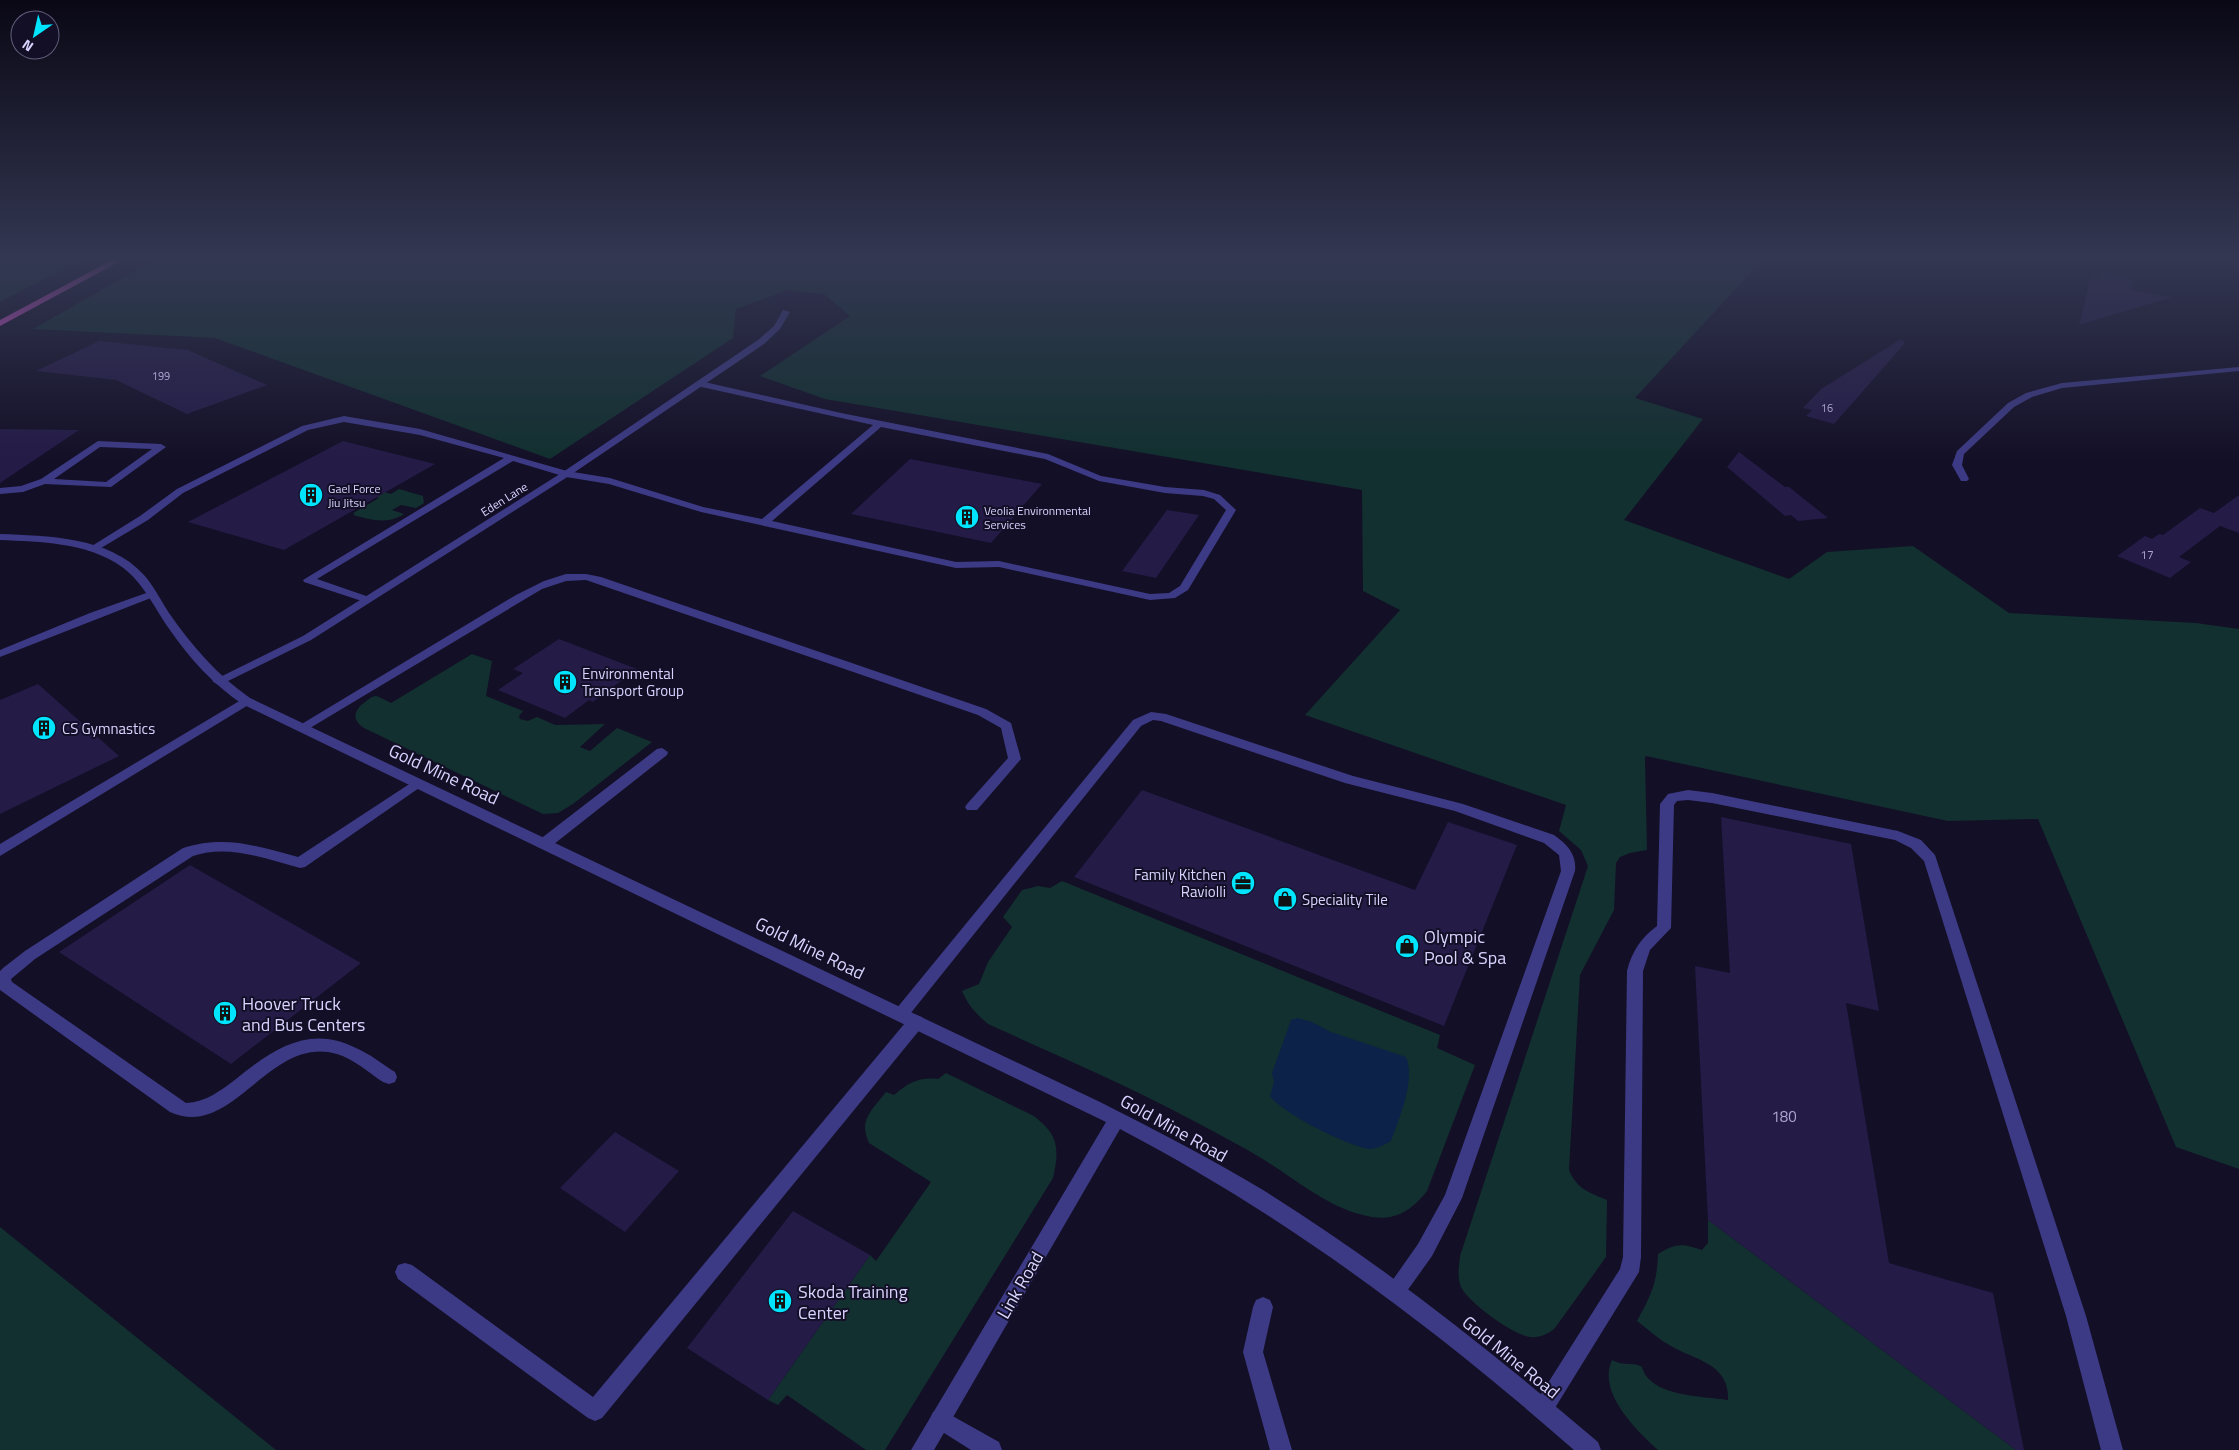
<svg xmlns="http://www.w3.org/2000/svg" width="2239" height="1450" font-family="'Titillium Web',sans-serif">
  <rect width="100%" height="100%" fill="#130f26"/>
  <g fill="#12302f">
    <path d="M0,258h84l-84,44z"/>
    <path d="M158,258h1606l-129,140 68,21 -79,101 165,59 38,-27 86,-6 96,67 187,10 43,6v540l-63,-22 -138,-328 -90,2 -302,-65 -1,2 2,92 -17,3 -10,4 -4,6 -2,47 -34,65 -11,195c8,19 19,22 38,30l-1,57 -51,71c-7,6 -15,10 -25,9 -17,-2 -62,-35 -69,-50 -4,-10 -2,-21 -1,-31l128,-390 -7,-16 -22,-19 7,-26 -261,-90 95,-105 -37,-19 -1,-101 -537,-91 -65,-23 90,-60 -26,-22 -36,-4 -52,19 -3,29 -183,121 -335,-121 -182,-9z"/>
    <path d="M399,489l24,7 1,7 -8,5 -15,-3 -9,5 12,4c-17,11 -33,6 -51,1l2,-1 -2,-1 26,-15 -2,-1 8,-5 6,2z"/>
    <path d="M472,654l20,7 -6,35 37,15 -4,5 1,3 8,2 9,-4 18,8 50,-1 -25,23 10,4 27,-23 35,14 -79,62 -15,9 -15,1 -179,-86c-13,-8 -10,-18 1,-26 3,-2 7,-6 11,-6 4,1 11,5 15,7z"/>
    <path d="M1062,881l378,154 -3,13 38,17 -48,126c-14,18 -31,30 -55,26 -39,-6 -73,-35 -106,-56 -24,-15 -50,-28 -76,-42 -65,-35 -134,-64 -202,-95 -12,-10 -20,-19 -26,-33l17,-7 9,-22 24,-35 -9,-10 19,-27 16,-4 12,2z"/>
    <path d="M946,1073l86,42c26,18 28,33 21,63l-168,272h-19l-79,-55 -9,10 -10,-5 102,-145 6,6 55,-79 -62,-39c-11,-23 3,-33 17,-51l8,3c14,-12 25,-18 44,-16z"/>
    <path d="M1708,1220l308,230h-358c-22,-20 -61,-58 -46,-90 13,7 20,1 30,7 8,30 61,29 86,33 2,-36 -33,-40 -57,-54 -12,-6 -23,-17 -34,-25 14,-26 20,-37 21,-67 18,-11 24,-11 44,-4l6,-7z"/>
    <path d="M0,1227l276,223h-276z"/>
  </g>
  <path fill="#0c2248" d="M1298,1018l14,4 19,10 75,25c10,22 -7,62 -15,84 -5,3 -15,8 -21,8 -21,-2 -88,-36 -100,-53l4,-14 -2,-9 19,-53z"/>
  <g fill="#241b47">
    <path d="M2100,272l29,5 -1,3 4,1 -1,9 41,7 -93,28 12,-48 8,1z"/>
    <path d="M1901,339l4,4 -71,81 -28,-8 6,-6 -9,-2 18,-19z"/>
    <path d="M99,341l89,9 79,35 -80,29 -71,-34 -80,-9z"/>
    <path d="M0,429l79,1 -79,53z"/>
    <path d="M343,441l92,23 -151,86 -96,-28z"/>
    <path d="M1739,452l46,35h4l39,31 -30,3 -7,-6 -6,1 -58,-49z"/>
    <path d="M910,459l132,25 -51,59 -140,-29z"/>
    <path d="M2239,495v38l-19,-7 -41,31 12,5 -21,16 -53,-22 28,-20 7,3 7,-5 4,1 37,-27 14,5z"/>
    <path d="M1167,510l32,5 -43,63 -34,-7z"/>
    <path d="M559,639l78,30 -44,33 -4,-2 -24,18 -67,-28 25,-17 -10,-4z"/>
    <path d="M38,684l81,72 -119,58v-114z"/>
    <path d="M1142,790l273,100 33,-68 69,23 -73,181 -370,-149z"/>
    <path d="M1721,817l130,27 28,167 -33,-8 43,260 104,30 31,157h-8l-308,-230 -13,-254 35,7z"/>
    <path d="M190,865l171,98 -130,101 -172,-112z"/>
    <path d="M615,1132l64,39 -54,61 -65,-44z"/>
    <path d="M793,1211l77,44 -102,145 -81,-52z"/>
  </g>
  <g fill="none" stroke-linecap="round" stroke-linejoin="round">
    <g fill="#3d3a85" fill-rule="evenodd">
      <path d="M700,381l141,32 207,41 53,22 64,11 39,3 16,5 16,15 -48,80 -13,8 -25,2 -151,-33 -43,1 -255,-56 -92,-28 -43,-7 -53,-16 -196,118 55,19 1,2 -5,3 -64,-21 -1,-2 201,-122 -84,-23 -76,-13 -36,8 -125,63 -35,27 -52,31h-8l-1,-2 53,-33 37,-27 125,-63 42,-10 76,13 147,42 43,7 93,29 59,12 111,-94 -176,-39 -1,-2zM881,427l164,32 54,22 66,12 38,3 11,3 12,11 -46,76 -11,7 -19,1 -151,-33 -43,1 -184,-41z"/>
      <path d="M98,441l63,3 5,3 -55,40 -66,-3 -22,8 -23,2v-6l21,-2 20,-7zM100,447l52,2 -46,33 -52,-3z"/>
      <path d="M566,574h20l15,3 385,132 25,14 10,36 -44,51h-10l-2,-3 2,-3 41,-46 -7,-30 -23,-13 -392,-135 -20,1 -24,8 -237,142 -4,1 -6,-4 221,-133 28,-14z"/>
      <path d="M152,591l4,1 1,2 -1,2 -156,61v-7l90,-37z"/>
      <path d="M246,697l6,4 -2,3 -250,152v-12z"/>
      <path d="M1151,712l15,2 187,62 110,28 91,31c13,9 23,20 21,36l-113,327 -30,58 -30,42 -7,3 -7,-3 -3,-7 33,-47 27,-49 116,-324 -2,-16 -15,-12 -89,-32 -110,-28 -184,-62 -8,-1 -12,6 -235,293 -6,2 -6,-2 -2,-5 241,-294z"/>
      <path d="M662,748l6,4 -1,3 -118,93h-10l-2,-4 2,-4 118,-91z"/>
      <path d="M417,779l7,4 -2,3 -117,81 -5,1c-35,-9 -71,-24 -107,-12l-158,103 -24,20 1,3 174,121c20,-1 34,-12 50,-24 37,-30 73,-55 120,-31 14,6 26,16 39,24l2,5 -2,5 -6,2 -6,-2c-14,-9 -29,-23 -46,-28 -68,-20 -104,87 -167,58l-170,-122v-19l3,-3 22,-17 158,-103c43,-13 73,-2 115,9z"/>
      <path d="M1688,790l24,3 186,38 23,9 14,15 151,461 37,134h-22l-35,-134 -142,-455 -13,-13 -16,-8 -183,-37 -24,-3 -11,1 -3,4 -3,123 -21,22 -7,21 -2,286 -2,15 -89,144 -7,3 -7,-3 -3,-7 3,-7 84,-133 3,-12 4,-286c5,-20 14,-33 30,-45l3,-122 8,-10z"/>
      <path d="M916,1015l6,2 2,5 -2,5 -320,391 -7,3 -7,-3 -190,-139 -3,-7 3,-7 7,-2 7,2 181,132 317,-380z"/>
      <path d="M1263,1297l7,3 3,7 -10,45 29,98h-22l-27,-98 10,-45 3,-7z"/>
      <path d="M940,1409l59,33 3,8h-31l-38,-24 -3,-7 3,-7z"/>
    </g>
    <g fill="#3d3a85" fill-rule="evenodd">
      <path d="M783,310l7,2 -10,17 -16,15 -195,132 -258,164 -89,44 -4,1 -6,-4 91,-45 260,-164 195,-132 16,-14z"/>
      <path d="M2239,367v4l-177,17 -30,9 -18,10 -50,47 -2,11 7,14 -2,2h-6l-9,-16 5,-14 51,-48 18,-10 36,-10z"/>
    </g>
    <path fill="#3d3a85" fill-rule="evenodd" d="M0,534c47,2 109,2 144,41 10,11 17,26 25,38 23,33 48,62 81,85l850,404c55,28 110,56 163,88 119,74 228,161 335,252l3,8h-27c-140,-123 -288,-234 -454,-321l-186,321h-23l195,-328 -864,-418c-29,-20 -52,-45 -72,-74 -15,-21 -27,-48 -48,-63 -35,-25 -81,-25 -122,-27z"/>
    <path fill="#e055d1" fill-rule="evenodd" d="M116,258h10l-126,68v-6z"/>
  </g>
  <linearGradient id="sky" x2="0" y2="1"><stop stop-color="#0a0815"/><stop offset="0.56" stop-color="#333752"/><stop offset="1" stop-color="#333752" stop-opacity="0"/></linearGradient>
  <rect width="2239" height="461" fill="url(#sky)"/>
  <defs>
    <g id="building-disc" transform="scale(1.25)"><circle r="9.5" fill="#00e5ff" stroke="#130f26"/><path d="M-4-6H4V6H1V3H-1V6H-4ZM-2.5-4.3h1.7v1.8h-1.7ZM.8-4.3h1.7v1.8H.8ZM-2.5-1h1.7V.8h-1.7ZM.8-1h1.7V.8H.8Z" fill="#111"/></g>
    <g id="office-disc" transform="scale(1.25)"><circle r="9.5" fill="#00e5ff" stroke="#130f26"/><path d="M-6-3h4V-5.5h4V-3h4V5H-6ZM-1-4.5V-3h2v-1.5ZM-6 0V1H6V0Z" fill="#111"/></g>
    <g id="shop-disc" transform="scale(1.25)"><circle r="9.5" fill="#00e5ff" stroke="#130f26"/><path d="M-5-2.5h2.3a2.7 3.5 0 0 1 5.4 0H5L5.5 6h-11ZM-1.5-2.5h3a1.5 2.3 0 0 0-3 0Z" fill="#111"/></g>
  </defs>
  <g fill-rule="evenodd">
    <use href="#building-disc" x="311" y="495"/>
    <use href="#building-disc" x="967" y="517"/>
    <use href="#building-disc" x="565" y="682"/>
    <use href="#building-disc" x="44" y="728"/>
    <use href="#office-disc" x="1243" y="883"/>
    <use href="#shop-disc" x="1285" y="899"/>
    <use href="#shop-disc" x="1407" y="946"/>
    <use href="#building-disc" x="225" y="1013"/>
    <use href="#building-disc" x="780" y="1301"/>
  </g>
  <g text-anchor="middle" dominant-baseline="central" stroke-width="4" stroke-linejoin="round" paint-order="stroke">
    <g font-size="11" fill="#aca6d1">
      <text x="161" y="376">199</text>
      <text x="1827" y="408">16</text>
    </g>
    <g font-size="12" fill="#d9d4ff" stroke="#130f26" text-anchor="start">
      <text x="328" y="488">Gael Force<tspan x="328" dy="14">Jiu Jitsu</tspan></text>
      <text x="984" y="510">Veolia Environmental<tspan x="984" dy="14">Services</tspan></text>
    </g>
    <g font-size="12" fill="#d9d4ff" stroke="#130f26">
      <text transform="translate(504 499) rotate(-32)">Eden Lane</text>
    </g>
    <g font-size="12" fill="#aca6d1">
      <text x="2147" y="554">17</text>
    </g>
    <g font-size="15" fill="#d9d4ff" stroke="#130f26" text-anchor="start">
      <text x="582" y="673">Environmental<tspan x="582" dy="17">Transport Group</tspan></text>
      <text x="62" y="728">CS Gymnastics</text>
      <text x="1226" y="874" text-anchor="end">Family Kitchen<tspan x="1226" dy="17">Raviolli</tspan></text>
      <text x="1302" y="899">Speciality Tile</text>
    </g>
    <g font-size="15" fill="#aca6d1">
      <text x="1784" y="1116">180</text>
    </g>
    <g font-size="18" fill="#d9d4ff" stroke="#130f26">
      <text transform="translate(444 774) rotate(25)">Gold Mine Road</text>
      <text transform="translate(810 948) rotate(26)">Gold Mine Road</text>
      <text transform="translate(1174 1128) rotate(29)">Gold Mine Road</text>
      <text transform="translate(1020 1285) rotate(-60)">Link Road</text>
      <text transform="translate(1511 1357) rotate(39)">Gold Mine Road</text>
    </g>
    <g font-size="18" fill="#d9d4ff" stroke="#130f26" text-anchor="start">
      <text x="1424" y="936">Olympic<tspan x="1424" dy="21">Pool &amp; Spa</tspan></text>
      <text x="242" y="1003">Hoover Truck<tspan x="242" dy="21">and Bus Centers</tspan></text>
      <text x="798" y="1291">Skoda Training<tspan x="798" dy="21">Center</tspan></text>
    </g>
  </g>
  <g transform="translate(35 35) rotate(214)"><circle r="24" fill="#130f26" stroke="#625e7d"/>
  <path d="M0-4L9 19L0 12L-9 19Z" fill="#00e5ff"/>
  <text y="-8" font-size="14" font-weight="bold" text-anchor="middle" fill="#d9d4ff">N</text>
  </g>
</svg>
